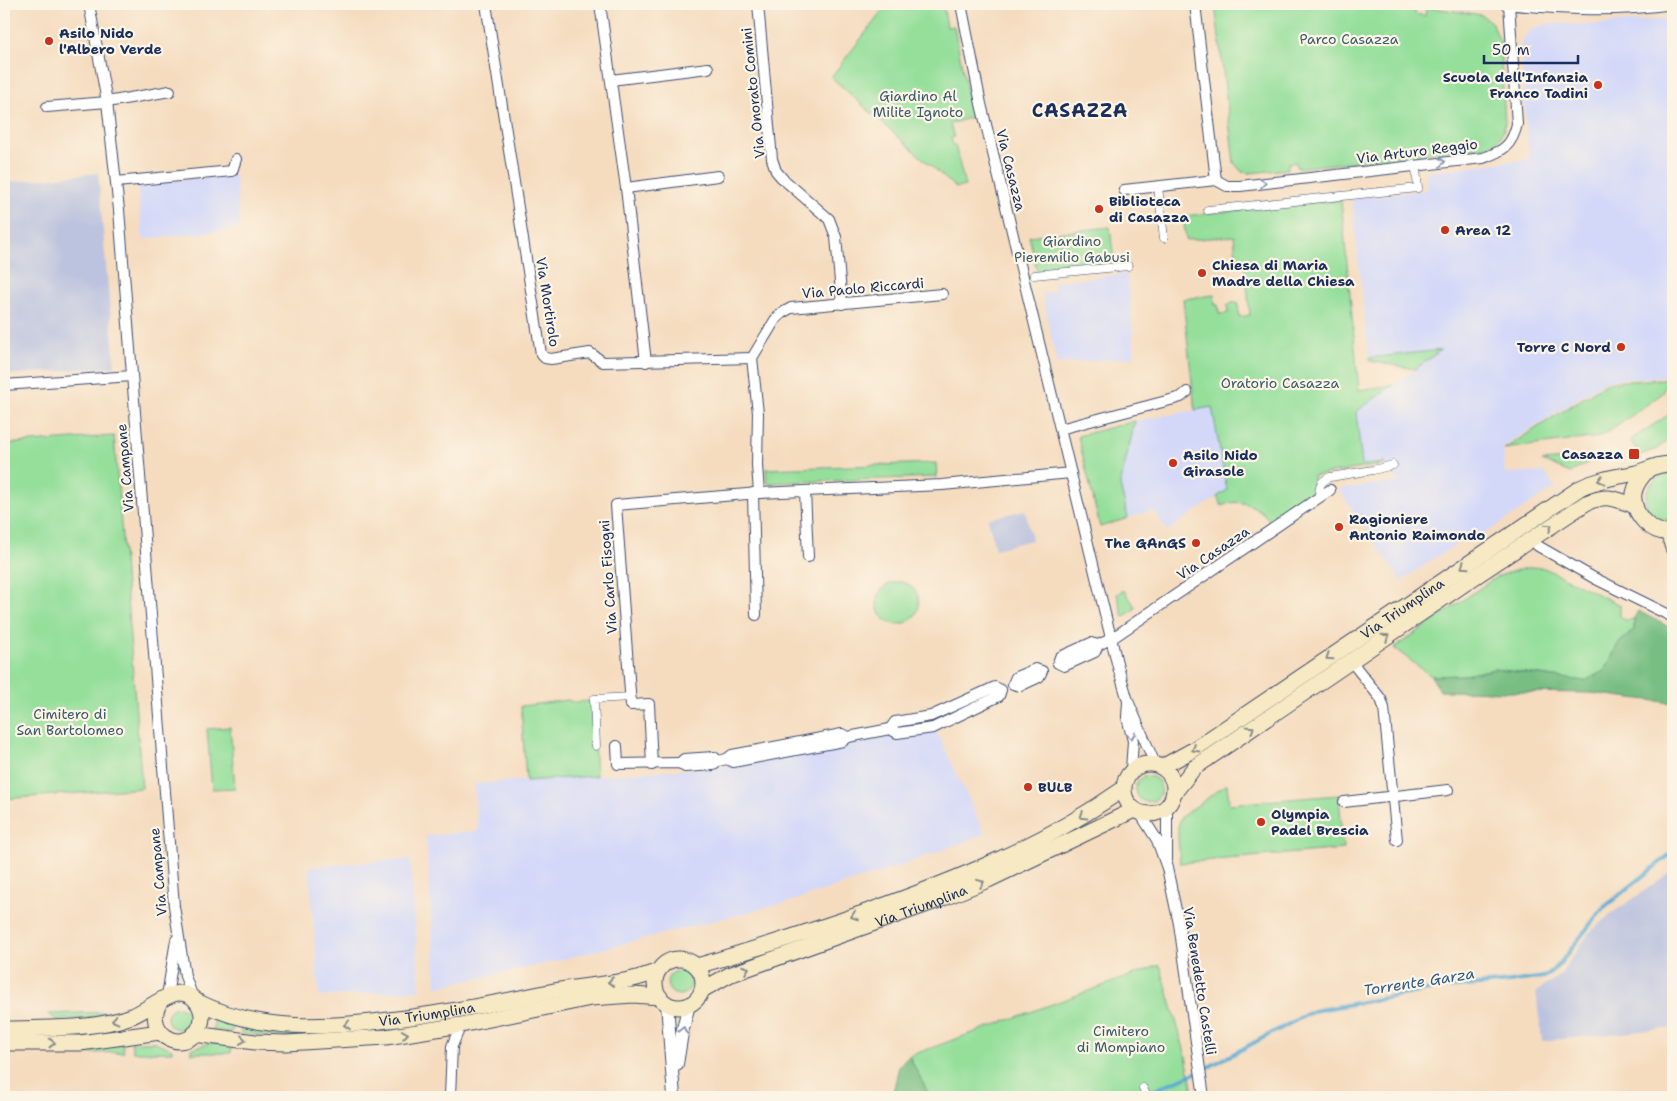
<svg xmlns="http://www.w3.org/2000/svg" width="1677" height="1101" font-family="'Shantell Sans',sans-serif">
  <rect width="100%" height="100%" fill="#fcf5e5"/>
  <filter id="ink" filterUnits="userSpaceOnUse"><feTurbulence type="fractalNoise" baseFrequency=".02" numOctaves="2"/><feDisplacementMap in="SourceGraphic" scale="10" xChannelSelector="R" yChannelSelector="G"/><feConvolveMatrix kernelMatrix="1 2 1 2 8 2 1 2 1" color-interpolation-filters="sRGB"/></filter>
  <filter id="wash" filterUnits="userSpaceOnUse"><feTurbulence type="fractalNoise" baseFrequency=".0096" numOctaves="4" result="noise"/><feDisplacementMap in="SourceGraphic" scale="20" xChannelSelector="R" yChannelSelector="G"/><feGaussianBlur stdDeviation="1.12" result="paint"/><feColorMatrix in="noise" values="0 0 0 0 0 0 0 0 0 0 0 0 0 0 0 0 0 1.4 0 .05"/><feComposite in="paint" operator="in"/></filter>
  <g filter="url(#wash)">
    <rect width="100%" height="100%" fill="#f5dcbf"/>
    <g fill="#d3d8f9">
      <path d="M1673,19v357l-66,4 -104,67 2,27 39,-2 11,16 -83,54 -4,-6 -67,45 -62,-91 4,-2 57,-6 -15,-19 -23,2 -6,-53 84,-61 -71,7 -17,-160 75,-8 -1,-18 103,-13 -9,-112 6,-13 7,-5 17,-6 39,2z"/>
      <path d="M235,175l5,54 -97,10 -6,-55z"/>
      <path d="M1127,274l8,83 -78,7 -15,-71 13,-2 -2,-9z"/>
      <path d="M1212,407l15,83 -60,41 -11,-18 -4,-3 -24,8 -8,-33 15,-64z"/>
      <path d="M936,730l49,104 -93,35 -100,32 -264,67 -92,19 -10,-151 52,-5 -4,-47 244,-17 136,-25z"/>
      <path d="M410,859l10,131 -101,7 -10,-130z"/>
    </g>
    <g fill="#bcc3de">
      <path d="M98,173l17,194 -111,8v-192z"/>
      <path d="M1025,510l7,30 -37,9 -7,-30z"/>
      <path d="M1673,869v159l-131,13 -6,-49 24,-17 29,-42 22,-19 42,-29z"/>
    </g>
    <g fill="#95df9b" stroke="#58877c">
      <path d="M888,4h55l4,23 7,-1 18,91 -22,7 4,13 -3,1 2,7h2l10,41 -9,2 -125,-111z"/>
      <path d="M1215,4h179l21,2v8l10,2 1,-9 56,8 10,8 8,18 5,82c-2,12 -6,20 -18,24l-190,21 -1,-6 -8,1v6l-39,4 -7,-1 -8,-9z"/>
      <path d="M1341,200l18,190 34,-5 -37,27 6,53 24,-2 -4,2 -69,11 1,15 -45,29c-10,-14 -30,-23 -47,-14l-5,-9 10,-7 -15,-83 -17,3 -12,-111 31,-4 1,10h3l1,9 9,-1 -1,-9 11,-2 1,15 11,-2 -5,-49h-8l-3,-30 -48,4 -3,-24z"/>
      <path d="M1110,227l4,35 -77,9 -8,-35z"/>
      <path d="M1441,350l-26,19 -45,-8 -1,-3z"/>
      <path d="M1666,379l-3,14 -53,38 -11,6 -95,12 104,-67z"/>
      <path d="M1673,412v24l-16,13 -17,6 -10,-15z"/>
      <path d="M1135,421l-15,64 8,33 -28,9 -22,-91z"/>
      <path d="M114,436l28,352 -138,11v-355z"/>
      <path d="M1597,457l-27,16 -28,-12z"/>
      <path d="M936,463l1,14 -170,6 -1,-14z"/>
      <path d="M1663,475l10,1v44c-30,3 -38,-33 -10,-45z"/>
      <path d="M1532,567l12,1 76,37v11c5,5 8,6 14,2v12l-16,14 -13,27 -20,10 -90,-12 -30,6 -34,1 -37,-28 102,-71 18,-6z"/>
      <circle cx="898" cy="603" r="21"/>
      <path d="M1124,590l12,18 -13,9 -6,-23z"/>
      <path d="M568,700l4,2 20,-1 4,75 -70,5 -5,-75z"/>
      <path d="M230,727l5,61 -23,1 -5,-60z"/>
      <circle cx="1148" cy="789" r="13"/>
      <path d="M1227,784l2,20 110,-9 4,54 -163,14 -2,-26v-10l3,-10z"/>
      <path d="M1160,965l26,91 8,41h-264l-21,-41z"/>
      <circle cx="679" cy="983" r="12"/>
      <circle cx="178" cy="1018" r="11"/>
      <path d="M113,1012l1,2 -19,4 -38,2 -9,-6z"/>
      <path d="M213,1016l19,7v9l-20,-2 2,-6z"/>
      <path d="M241,1025c27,6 53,7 80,7l1,3 -37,2 -44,-3z"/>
      <path d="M131,1042h24l17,7v3h-39z"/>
      <path d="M122,1043l2,9 -60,2v-4z"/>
      <path d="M210,1043l21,1v9h-40v-4z"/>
    </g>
    <g fill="#78be83" stroke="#4a7670">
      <path d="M1638,611l35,18v74l-82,-10 -151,-2 -9,-15 34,-1 30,-6 90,12 20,-11 13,-26 16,-14v-12z"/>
      <path d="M909,1056l21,41h-38l7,-31z"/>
    </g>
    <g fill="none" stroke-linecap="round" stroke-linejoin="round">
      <path stroke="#58aad3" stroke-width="4" d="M1137,1097l68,-28 108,-58 122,-22 75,-7 34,-5 14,-11 44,-57 71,-57"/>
    </g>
  </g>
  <g filter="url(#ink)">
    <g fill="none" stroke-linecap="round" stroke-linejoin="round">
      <g stroke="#3c496d" stroke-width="9">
        <g id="pedestrian">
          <path d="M1158,187l6,51"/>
          <path d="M1208,210l210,-22 -2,-19"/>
          <path d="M1034,275l94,-9"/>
          <path d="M1319,498c0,-11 0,-16 11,-21l43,-7 20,-5"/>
          <path d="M596,746l-2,-47 37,-2"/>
          <path d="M1143,1088l4,9"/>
        </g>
      </g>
      <g stroke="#3c496d" stroke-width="12">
        <g id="minor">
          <path d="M89,4l18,98 12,108 55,696 11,70 8,22"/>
          <path d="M486,4l55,350 4,4 6,1 39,-6 13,9 149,-4"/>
          <path d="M600,4l26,184 20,174"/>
          <path d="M758,4l14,155 4,12 6,7 47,41 7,18 6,67"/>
          <path d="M961,4l20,100 137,563 10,34 27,63"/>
          <path d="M1195,4l21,176"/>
          <path d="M1505,4c58,6 111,8 168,0"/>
          <path d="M611,80l97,-12"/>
          <path d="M47,107l60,-5 63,-11"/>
          <path d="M116,182l116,-11 4,-12"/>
          <path d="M626,188l92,-12"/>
          <path d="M1124,190l92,-10 11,6h13l243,-28c20,-7 29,-12 34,-34l-8,-120"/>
          <path d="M4,385l128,-9"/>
          <path d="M1060,429l114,-30 7,-2 6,-5"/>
          <path d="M805,491l3,66"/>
          <path d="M753,493l3,122"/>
          <path d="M759,493l-2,-28 1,-52 -6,-55 23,-38 7,-7 9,-5 151,-14"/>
          <path d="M1532,539l6,7 56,32 79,39"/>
          <path d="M1098,645l-3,7 -31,14 -6,-3 2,-6 31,-14 7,2 13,-6 219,-149"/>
          <path d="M1351,661l30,38 3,9 13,132"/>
          <path d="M1035,669l7,2 -3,6 -19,9 -7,-2 3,-7z"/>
          <path d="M995,687l6,3 -2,6 -66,32 -36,5 -7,-4 5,-7 36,-6z"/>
          <path d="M1128,702l-1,15 6,24 -2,29"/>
          <path d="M842,734l6,3 -5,4 -110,21 -6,-3 5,-4z"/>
          <path d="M848,737l42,-8"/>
          <path d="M617,746l1,18 62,-1 5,4 29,-2 4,-4 9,-2"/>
          <path d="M680,763l4,-4 30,-2 4,4"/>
          <path d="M652,765l-3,-61 -18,1 -15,-200 143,-12 183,-8 129,-12"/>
          <path d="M1344,802l104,-12"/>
          <path d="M1140,813l17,27 10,28 12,56 25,173"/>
          <path d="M1167,860v-53"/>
          <path d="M167,996l9,-56"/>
          <path d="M450,1097l2,-51 9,-21"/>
        </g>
      </g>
      <g stroke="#3c496d" stroke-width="14">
        <g id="tertiary">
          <path d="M667,1003l7,94"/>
          <path d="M677,1064l5,-31 7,-29"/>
        </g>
      </g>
      <g stroke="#3c496d" stroke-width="17">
        <g id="secondary">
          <path d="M1648,470c-6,6 -12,13 -14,23 -2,22 17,42 39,39"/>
          <path d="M1668,532l5,16"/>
          <circle cx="1149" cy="789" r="25"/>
          <path id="s1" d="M1162,767l31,-17 387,-262c18,-9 37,-11 56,-15 13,-4 24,-10 37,-9"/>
          <path d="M1174,793l20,-25 279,-190 113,-75c22,-9 27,-5 49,3"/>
          <circle cx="679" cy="983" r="24"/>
          <path d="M697,966c56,-16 111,-34 166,-53 93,-33 179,-67 260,-124"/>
          <path id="s2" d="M702,990l27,-15 210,-75 49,-20 146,-70"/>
          <path id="s3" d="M196,1001c64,32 133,27 201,18 53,-7 105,-17 157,-28 26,-5 53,-6 79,-12 9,-2 17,-5 25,-8"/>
          <path d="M4,1029c40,-1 91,1 128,-13 13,-5 37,-24 48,-23 18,1 28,22 18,37 -17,26 -56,1 -38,-28"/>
          <path d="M194,1034l61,8 31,1 100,-6 75,-12 130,-27 42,-3 27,2"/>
          <path d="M4,1043h76l80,-11"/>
        </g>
      </g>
      <use href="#pedestrian" stroke="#fff" stroke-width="8"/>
      <use href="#minor" stroke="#fff" stroke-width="10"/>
      <use href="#tertiary" stroke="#fff" stroke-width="12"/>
      <use href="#secondary" stroke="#f6e9c3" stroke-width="15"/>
    </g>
    <defs><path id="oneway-chevron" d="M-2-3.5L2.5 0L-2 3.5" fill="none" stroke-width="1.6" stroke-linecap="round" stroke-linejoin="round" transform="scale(1.25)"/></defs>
    <g stroke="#8d97ae">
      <use href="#oneway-chevron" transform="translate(1442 162) rotate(-7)"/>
      <use href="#oneway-chevron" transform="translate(1263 183) rotate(-7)"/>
      <use href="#oneway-chevron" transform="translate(1131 736) rotate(80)"/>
      <use href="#oneway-chevron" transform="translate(683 1030) rotate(-77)"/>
    </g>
    <g stroke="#888c90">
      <use href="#oneway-chevron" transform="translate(1601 480) rotate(166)"/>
      <use href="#oneway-chevron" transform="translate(1549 527) rotate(-33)"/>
      <use href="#oneway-chevron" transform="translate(1464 566) rotate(146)"/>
      <use href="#oneway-chevron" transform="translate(1386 637) rotate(-34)"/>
      <use href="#oneway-chevron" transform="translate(1329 657) rotate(146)"/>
      <use href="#oneway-chevron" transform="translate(1251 729) rotate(-34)"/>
      <use href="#oneway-chevron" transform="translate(1195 749) rotate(150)"/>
      <use href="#oneway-chevron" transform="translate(1083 816) rotate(148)"/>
      <use href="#oneway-chevron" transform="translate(981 883) rotate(-22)"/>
      <use href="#oneway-chevron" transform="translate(854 916) rotate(161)"/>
      <use href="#oneway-chevron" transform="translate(746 969) rotate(-20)"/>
      <use href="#oneway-chevron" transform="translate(611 982) rotate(172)"/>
      <use href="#oneway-chevron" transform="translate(115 1020) rotate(166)"/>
      <use href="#oneway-chevron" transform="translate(347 1025) rotate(175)"/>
      <use href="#oneway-chevron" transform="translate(405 1034) rotate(-9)"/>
      <use href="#oneway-chevron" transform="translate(243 1040) rotate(8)"/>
      <use href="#oneway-chevron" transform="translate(52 1043)"/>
    </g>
  </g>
  <g fill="#c8321e" stroke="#fcf5e5" stroke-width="2">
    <circle cx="49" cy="41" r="5"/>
    <circle cx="1598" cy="85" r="5"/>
    <circle cx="1099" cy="209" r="5"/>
    <circle cx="1445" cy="230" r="5"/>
    <circle cx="1202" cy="273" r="5"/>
    <circle cx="1621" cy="347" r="5"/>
    <rect x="1628" y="448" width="12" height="12" rx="2.5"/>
    <circle cx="1173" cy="463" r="5"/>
    <circle cx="1339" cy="527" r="5"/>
    <circle cx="1196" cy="543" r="5"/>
    <circle cx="1028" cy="787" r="5"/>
    <circle cx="1261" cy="822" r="5"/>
  </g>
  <g text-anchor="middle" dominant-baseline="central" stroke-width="4.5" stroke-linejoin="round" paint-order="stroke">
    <g font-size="14" font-weight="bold" fill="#1b2f5e" stroke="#fcf5e5" text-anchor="start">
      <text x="59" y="33">Asilo Nido<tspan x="59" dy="16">l'Albero Verde</tspan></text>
      <text x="1588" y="77" text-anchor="end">Scuola dell'Infanzia<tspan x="1588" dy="16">Franco Tadini</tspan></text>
      <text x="1109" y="201">Biblioteca<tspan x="1109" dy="16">di Casazza</tspan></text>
      <text x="1455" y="230">Area 12</text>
      <text x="1212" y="265">Chiesa di Maria<tspan x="1212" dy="16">Madre della Chiesa</tspan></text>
      <text x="1611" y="347" text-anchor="end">Torre C Nord</text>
      <text x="1623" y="454" text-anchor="end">Casazza</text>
      <text x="1183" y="455">Asilo Nido<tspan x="1183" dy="16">Girasole</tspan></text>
      <text x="1349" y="519">Ragioniere<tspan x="1349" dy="16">Antonio Raimondo</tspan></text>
      <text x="1186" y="543" text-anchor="end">The GAnGS</text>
      <text x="1038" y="787">BULB</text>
      <text x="1271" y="814">Olympia<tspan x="1271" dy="16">Padel Brescia</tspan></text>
    </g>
    <g font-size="14" fill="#3a5b6d" stroke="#fcf5e5">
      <text x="1349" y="39">Parco Casazza</text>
      <text x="918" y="96">Giardino Al<tspan x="918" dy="16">Milite Ignoto</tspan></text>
      <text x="1072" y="241">Giardino<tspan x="1072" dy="16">Pieremilio Gabusi</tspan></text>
      <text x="1280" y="383">Oratorio Casazza</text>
      <text x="70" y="714">Cimitero di<tspan x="70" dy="16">San Bartolomeo</tspan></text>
      <text x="1121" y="1031">Cimitero<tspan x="1121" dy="16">di Mompiano</tspan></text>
    </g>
    <g font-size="14" fill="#1b2f5e" stroke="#fcf5e5">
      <text transform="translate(753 93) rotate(-96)">Via Onorato Comini</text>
      <text transform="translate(1417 151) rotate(-7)">Via Arturo Reggio</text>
      <text transform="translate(1011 170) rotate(76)">Via Casazza</text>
      <text transform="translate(863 288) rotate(-5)">Via Paolo Riccardi</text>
      <text transform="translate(548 302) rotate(81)">Via Mortirolo</text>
      <text transform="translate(125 468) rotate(-95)">Via Campane</text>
      <text transform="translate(1213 553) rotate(-34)">Via Casazza</text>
      <text transform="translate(608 577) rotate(-94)">Via Carlo Fisogni</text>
      <text stroke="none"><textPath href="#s1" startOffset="288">Via Triumplina</textPath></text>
      <text transform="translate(158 872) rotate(-95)">Via Campane</text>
      <text stroke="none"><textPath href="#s2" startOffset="235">Via Triumplina</textPath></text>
      <text transform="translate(1200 981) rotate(81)">Via Benedetto Castelli</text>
      <text stroke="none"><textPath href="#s3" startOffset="235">Via Triumplina</textPath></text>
    </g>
    <g font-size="15" font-style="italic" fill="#305a87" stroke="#fcf5e5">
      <text transform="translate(1419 982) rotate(-9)">Torrente Garza</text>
    </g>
    <g font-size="19" font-weight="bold" letter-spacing="1" fill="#1b2f5e" stroke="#fcf5e5">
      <text x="1080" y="110">CASAZZA</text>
    </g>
  </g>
  <rect width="1677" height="1101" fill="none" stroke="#fcf5e5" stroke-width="20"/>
  <path d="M1484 55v8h94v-8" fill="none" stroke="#1b2f5e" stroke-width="2.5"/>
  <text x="1492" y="55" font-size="15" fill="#1b2f5e" stroke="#fcf5e5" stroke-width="4" paint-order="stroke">50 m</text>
</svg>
